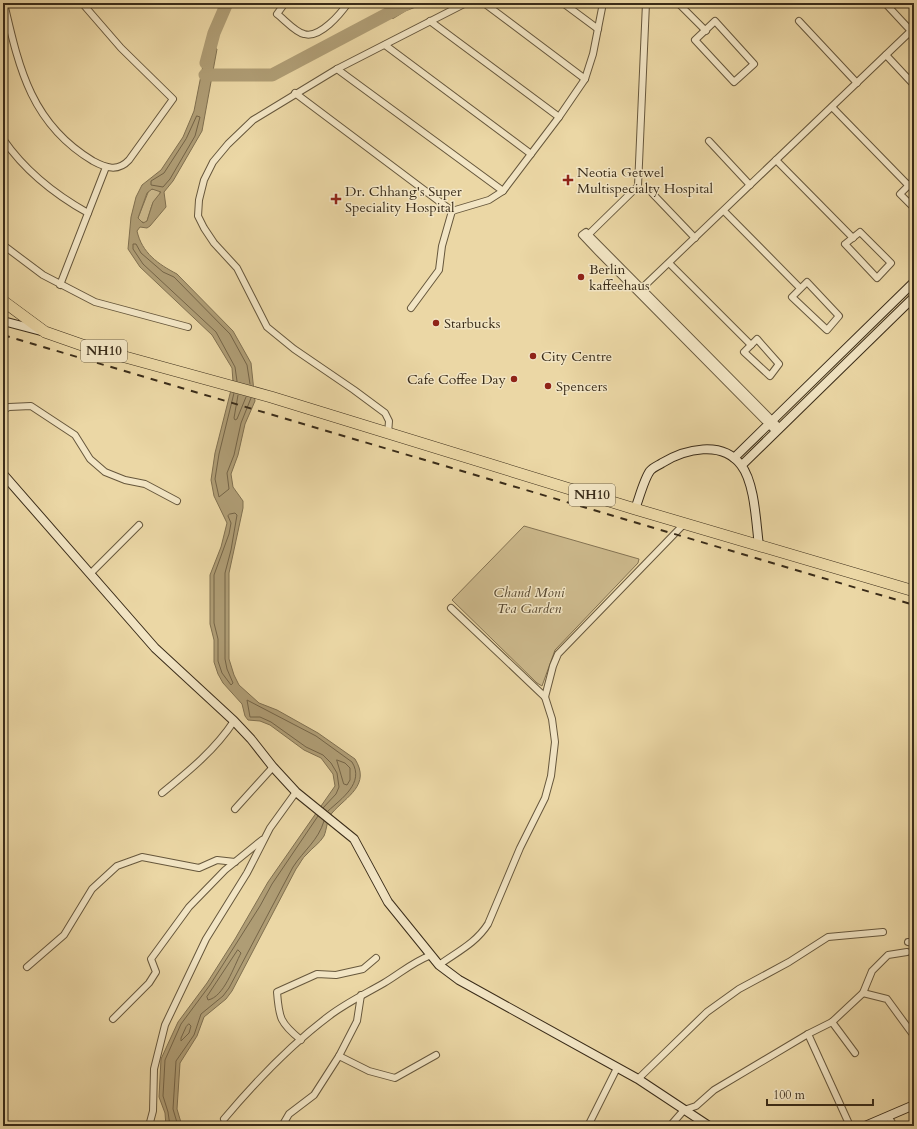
<svg xmlns="http://www.w3.org/2000/svg" width="917" height="1129" font-family="Cardo,serif">
  <rect width="100%" height="100%" fill="#ebd7a5"/>
  <filter id="stains"><feTurbulence type="fractalNoise" baseFrequency=".005" numOctaves="4"/><feColorMatrix values="0 0 0 0 .2 0 0 0 0 .09 0 0 0 0 .02 0 0 0 .5 -.17"/></filter>
  <radialGradient id="worn" r=".72"><stop offset=".6" stop-color="#630" stop-opacity="0"/><stop offset="1" stop-color="#630" stop-opacity=".3"/></radialGradient>
  <g fill="#cdba8d" stroke="#847353">
    <path d="M154,189l6,2v3l-8,11 -5,16 -2,2 -5,-2 -2,-3 11,-28z"/>
    <path d="M524,526l115,33 -1,4 -83,87 -13,36 -5,-3 -85,-83z"/>
  </g>
  <path fill="#af9d75" stroke="#807050" fill-rule="evenodd" d="M207,45l10,4 -15,82 -29,50 -9,11 2,15 -16,19 -3,2 -7,-1 -3,4c5,22 21,33 40,43l56,57 18,32 4,38 -10,23 -7,31 -7,19 2,13 10,14v7l-14,65v86l5,16 5,10 20,18 18,7 41,23 37,26c16,26 -8,37 -23,54 -5,5 -5,16 -8,23 -4,7 -12,12 -17,18 -5,4 -7,10 -11,15l-64,122 -6,8 -22,18 -7,19 -17,27 -3,46 5,17h-16l-1,-13 -6,-16 2,-38 17,-37 29,-39 28,-44 33,-57 67,-96 -2,-12 -12,-16 -17,-8 -34,-25 -10,-4 -12,-1 -3,-4 -3,-12 -19,-21 -5,-9 -4,-12v-22l-4,-16v-49l11,-28 6,-24 -13,-27 -3,-16 4,-27 18,-71 -1,-14 -20,-33 -72,-68 -12,-18 3,-32 5,-20 6,-12 19,-15 22,-33 11,-26zM152,189l9,3 -8,10 -6,19 -4,2 -5,-5 9,-25z"/>
  <g fill="none" stroke-linecap="round" stroke-linejoin="round">
    <g stroke="#746447" stroke-width="1">
      <path d="M197,116l3,1 -5,19 -25,43 -7,8 -12,-2v-4l13,-8 22,-34z"/>
      <path d="M237,381l-2,-14 -19,-35 -73,-68 -10,-15v-5h3l5,9 22,19 11,5 56,57 17,31 3,19"/>
      <path d="M234,393l-15,61 -4,25 4,18 10,-8 -2,-16 7,-18 7,-32 10,-25"/>
      <path d="M238,395l-4,23 1,2 2,-1 9,-22"/>
      <path d="M230,514l5,-1 2,2 -6,35 -6,23v86l2,10 6,14 -2,2 -9,-12 -4,-12v-22l-4,-16v-48l15,-41 2,-11 -3,-7z"/>
      <path d="M337,760l8,3 5,5v12l-3,5 -3,-1z"/>
      <path d="M323,808l13,-14 3,-7 -2,-14 -6,-10 -8,-8 -17,-8 -35,-25 -11,-5h-10l-3,-17 69,36 36,26c13,21 -11,37 -24,49"/>
      <path d="M238,950l3,3c-7,13 -17,44 -33,47l-1,-3z"/>
      <path d="M189,1024l2,2 -2,7 -8,8v-3l5,-11z"/>
      <path d="M170,1126l-2,-14 -5,-16 2,-36 16,-36 29,-39 50,-79 12,-22 46,-68"/>
      <path d="M178,1126l-5,-17 3,-48 18,-26 7,-21 22,-18 6,-8 64,-121c11,-17 25,-26 31,-46"/>
    </g>
    <path stroke="#807050" stroke-width="2" d="M381,16l12,2 13,-8 19,-7"/>
    <g stroke="#af9d75" stroke-width="13">
      <path d="M206,63l8,-30 13,-30"/>
      <path d="M205,75h67l136,-72"/>
    </g>
    <g stroke="#66573c" stroke-width="8">
      <g id="street">
        <path d="M4,3c15,65 27,121 89,158 13,7 25,11 36,-1l44,-61 -52,-51 -39,-45"/>
        <path d="M285,3l-8,11c8,6 18,18 27,20 16,5 37,-21 44,-31"/>
        <path d="M484,3l101,76"/>
        <path d="M563,3l35,26"/>
        <path d="M678,3l28,28"/>
        <path d="M885,3l26,28"/>
        <path d="M430,21l129,96"/>
        <path d="M715,21l39,43 -20,18 -39,-42z"/>
        <path d="M799,21l58,62"/>
        <path d="M385,45l146,109"/>
        <path d="M886,55l28,30"/>
        <path d="M337,69l166,122"/>
        <path d="M295,93l157,118"/>
        <path d="M832,107l77,79"/>
        <path d="M3,139c22,32 51,55 85,74"/>
        <path d="M709,141l41,44"/>
        <path d="M776,160l77,78"/>
        <path d="M914,180l-14,14 14,14"/>
        <path d="M652,193l43,45"/>
        <path d="M452,211l37,-11 14,-9 56,-74 26,-38 8,-25 10,-51"/>
        <path d="M724,211l76,77"/>
        <path d="M860,232l31,31 -14,15 -32,-34z"/>
        <path d="M589,234l49,-48 8,-183"/>
        <path d="M3,245l40,30 52,27 93,25"/>
        <path d="M669,263l82,82"/>
        <path d="M807,282l32,34 -12,14 -35,-33z"/>
        <path d="M60,285l46,-118"/>
        <path d="M639,291l275,-263"/>
        <path d="M411,308l28,-38 3,-24 10,-35"/>
        <path d="M757,339l22,25 -9,12 -26,-24z"/>
        <path d="M3,410l6,-3 22,-1 44,29 15,24 15,13 20,8 20,4 32,17"/>
        <path d="M776,432l-176,-178 -18,-19 4,-3 194,196"/>
        <path d="M388,434l1,-13 -4,-8 -31,-23 -60,-41 -27,-22 -30,-59 -23,-25 -10,-15 -6,-12 1,-16 5,-20 9,-18 15,-18 25,-24 84,-51 129,-66"/>
        <path d="M90,574l49,-49"/>
        <path d="M451,608l94,89"/>
        <path d="M162,793c27,-22 53,-43 72,-72"/>
        <path d="M235,809l38,-42"/>
        <path d="M908,942l6,1"/>
        <path d="M439,965c18,-13 37,-22 49,-41l32,-76 25,-50 6,-22 4,-34 -3,-23 -7,-22 8,-31 5,-12 127,-131"/>
        <path d="M27,967l37,-32 28,-46 25,-23 25,-9 57,11 18,-8 18,2"/>
        <path d="M863,993l24,6 27,37"/>
        <path d="M113,1019l36,-36 7,-11 -5,-13 38,-52 36,-37 37,-30"/>
        <path d="M832,1022l23,31"/>
        <path d="M808,1034l42,92"/>
        <path d="M301,1040c-21,-17 -22,-22 -24,-48l40,-18 19,1 27,-6 13,-11"/>
        <path d="M339,1056l30,15 26,7 41,-23"/>
        <path d="M638,1079l69,-67 32,-23 50,-27 39,-25 55,-5"/>
        <path d="M888,1116l6,10"/>
        <path d="M224,1119c32,-38 65,-73 105,-103 17,-13 36,-22 55,-33 17,-10 27,-20 47,-28"/>
        <path d="M149,1126l4,-15 1,-42 11,-44 41,-86 41,-66 23,-45 26,-36"/>
        <path d="M282,1126l7,-12 25,-19 25,-39 18,-35 4,-26"/>
        <path d="M588,1126l29,-58"/>
        <path d="M670,1126l14,-16 12,-4 18,-16 94,-56 24,-12 31,-29 9,-22 16,-16 19,-3"/>
      </g>
    </g>
    <g stroke="#3a2c19" stroke-width="10">
      <g id="secondary">
        <path d="M3,321l38,10"/>
        <path d="M734,458l180,-176"/>
        <path d="M742,465l172,-168"/>
        <path d="M3,474l152,174 79,73 17,18 22,28 23,25 58,47 34,63 51,63 20,15 179,99 71,47"/>
        <path d="M635,509c4,-10 9,-30 15,-38 2,-3 9,-6 12,-8 23,-14 60,-23 79,2 14,18 15,58 18,81"/>
        <path d="M865,1126l49,-21"/>
      </g>
    </g>
    <g stroke="#3a2c19" stroke-width="12">
      <path id="highway" d="M3,301l42,31 40,14 186,51 364,112 279,82"/>
    </g>
    <use href="#street" stroke="#f2e5c4" stroke-width="6"/>
    <use href="#secondary" stroke="#f2e5c4" stroke-width="8"/>
    <use href="#highway" stroke="#ebd7a5" stroke-width="11"/>
    <path stroke="#3a2c19" stroke-width="2" stroke-dasharray="7 7" stroke-linecap="butt" d="M3,335l911,270"/>
  </g>
  <g fill="#8f2418" stroke="#f2e5c4" stroke-width="1.5">
    <path d="M566 174h4v4h4v4h-4v4h-4v-4h-4v-4h4z"/>
    <path d="M334 193h4v4h4v4h-4v4h-4v-4h-4v-4h4z"/>
    <circle cx="581" cy="277" r="4"/>
    <circle cx="436" cy="323" r="4"/>
    <circle cx="533" cy="356" r="4"/>
    <circle cx="514" cy="379" r="4"/>
    <circle cx="548" cy="386" r="4"/>
  </g>
  <g text-anchor="middle" dominant-baseline="central" stroke-width="3" stroke-linejoin="round" paint-order="stroke">
    <g fill="#f2e5c4" stroke="#71644c" stroke-width="1">
      <rect x="81" y="340" width="46" height="22" rx="3"/>
      <rect x="569" y="484" width="46" height="22" rx="3"/>
    </g>
    <g font-size="13" font-weight="bold" fill="#3a2c19">
      <text x="104" y="351">NH10</text>
      <text x="592" y="495">NH10</text>
    </g>
    <g font-size="14" fill="#3a2c19" stroke="#f2e5c4" text-anchor="start">
      <text x="577" y="172">Neotia Getwel<tspan x="577" dy="16">Multispecialty Hospital</tspan></text>
      <text x="345" y="191">Dr. Chhang's Super<tspan x="345" dy="16">Speciality Hospital</tspan></text>
      <text x="589" y="269">Berlin<tspan x="589" dy="16">kaffeehaus</tspan></text>
      <text x="444" y="323">Starbucks</text>
      <text x="541" y="356">City Centre</text>
      <text x="506" y="379" text-anchor="end">Cafe Coffee Day</text>
      <text x="556" y="386">Spencers</text>
    </g>
    <g font-size="14" font-style="italic" fill="#574830" stroke="#f2e5c4">
      <text x="529" y="592">Chand Moni<tspan x="529" dy="16">Tea Garden</tspan></text>
    </g>
  </g>
  <rect width="917" height="1129" fill="none" stroke="#ebd7a5" stroke-width="16"/>
  <rect x="4" y="4" width="909" height="1121" fill="none" stroke="#3a2c19" stroke-width="2"/>
  <rect x="8" y="8" width="901" height="1113" fill="none" stroke="#3a2c19"/>
  <path d="M767 1099v6h106v-6" fill="none" stroke="#3a2c19" stroke-width="2"/>
  <text x="773" y="1099" font-size="12" fill="#3a2c19" stroke="#f2e5c4" stroke-width="3" paint-order="stroke">100 m</text>
  <rect width="100%" height="100%" filter="url(#stains)"/>
  <rect width="100%" height="100%" fill="url(#worn)"/>
</svg>
